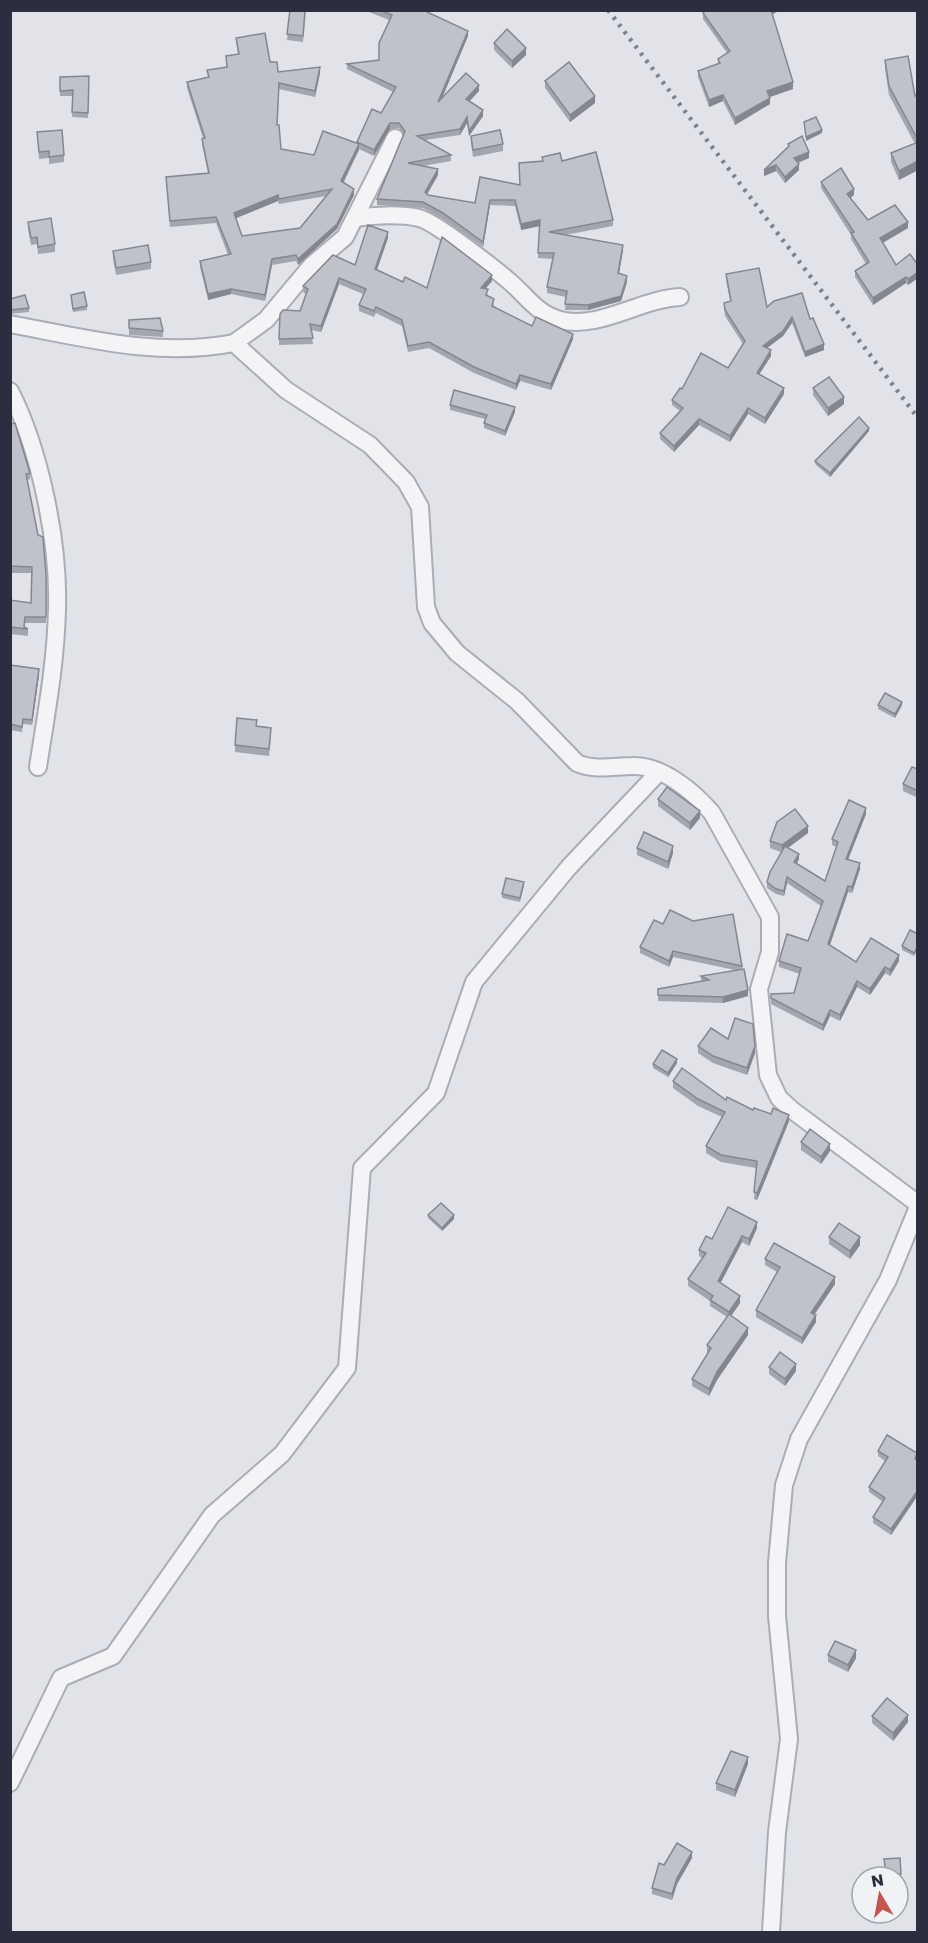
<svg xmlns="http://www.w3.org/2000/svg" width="928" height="1943" font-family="Poppins,sans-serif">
  <rect width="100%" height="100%" fill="#e1e3e9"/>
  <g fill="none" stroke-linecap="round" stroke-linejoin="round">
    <g stroke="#aaadb6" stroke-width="20">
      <g id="minor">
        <path d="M355,218c19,-3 46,-4 64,0 15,3 76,51 90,63 17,14 28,33 51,39 39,10 80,-21 120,-23"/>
        <path d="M10,324c75,14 149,34 224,19l52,47 84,55 36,37 14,25 6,100 6,16 25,30 60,48 60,62c17,8 38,3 56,3 29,-1 61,26 79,47l58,104v35l-11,37 9,86 11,23 13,12 126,94"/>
        <path d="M234,343l32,-23 46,-55 33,-28 50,-99"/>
        <path d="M10,391c30,59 49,151 47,217 -1,54 -11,107 -19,159"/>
        <path d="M10,1783l51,-105 52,-22 99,-141 70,-61 65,-86 15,-200 74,-75 38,-111 95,-115 90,-95"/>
        <path d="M771,1932l6,-100 12,-93 -12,-123v-53l7,-78 15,-46 89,-159 30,-73"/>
      </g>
    </g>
    <use href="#minor" stroke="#f4f4f7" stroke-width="16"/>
    <path stroke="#7c8091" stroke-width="4.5" stroke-dasharray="3 6" stroke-linecap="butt" d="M608,10l310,408"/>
  </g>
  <g fill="#a4a6af" fill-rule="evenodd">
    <path d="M290,10h16l-3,32 -16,-2z"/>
    <path d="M364,10h59l45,26 -26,62 37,-7 -10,10 14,15 -14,20 -2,-13 -7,12 -35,5 26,15v6l-28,5 15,9 -11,19 1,1 47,8 45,-18 -1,-22 23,-2v-4l20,4 51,59v6l-48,9 58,15 -4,23 8,9 -6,19 -33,9h-23l1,-13 -19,-4v-6l6,-28 -15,-1 1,-32 -18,4 -6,-24 -25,-1 -7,42 -40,-28 -20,-11 -46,-3v-6l27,-64 -5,-7 -9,1 -16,27 -15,-7 -15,33 10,13 -17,34 -39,36 -2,-4 -24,4 -7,36 -34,-7 -23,6 -8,-33v-6l28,-6 -12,-32 -46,4 -4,-50 42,-4 -6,-29v-5l1,-1 -16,-50v-6l21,-5 -1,-7 19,-3v-11l12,-2 -2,-16 34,24 8,10 42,1 -5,24 -36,-8 -2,36 4,24 33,6 43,-11v-2l24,-29 12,-21 -46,-23v-5l32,-4 10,-40zM326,196l-26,32 -58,8 -6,-18 42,-17 1,3z"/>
    <path d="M706,10h73l-7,5 21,74 -24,8 1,7 -35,21 -12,-24 -14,6 -11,-30v-6l20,-7v-5l9,-6 -24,-34v-6z"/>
    <path d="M494,43l32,12 -14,13 -18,-18z"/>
    <path d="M885,60l30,36 3,-2v76l-19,10 -8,-18v-9l24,-9 -26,-49 -4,-26z"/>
    <path d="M89,76l-1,42 -16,-1 1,-21h-13v-19z"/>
    <path d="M545,81l50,22 -25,19 -25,-34z"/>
    <path d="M37,132l27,23v7l-15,2v-6l-10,1z"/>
    <path d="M471,136l32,8v7l-30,6 -2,-14z"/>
    <path d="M788,144l21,14 -11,5 1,7 -14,13 -9,-12 -12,5 24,-29z"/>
    <path d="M821,182l33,13 -4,3 18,22 40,8 -25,15 13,22h22v13l-10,7 -2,-2 -33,22 -18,-28v-6l11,-7 -15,-25v-4l-30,-47z"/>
    <path d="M28,222l27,22v8l-17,2 -1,-10 -6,1 -3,-16z"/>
    <path d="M388,238l-11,32 26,12 24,6 65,-7 -7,8 3,7 6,9 -1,2 39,19 41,13 -22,51 -31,-9 -4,9 -42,-17 -45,-25 -21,4 -6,-26 -26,-13 -2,4 -15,-6v-6l4,-11 -24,-10 -18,48 -10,-2 2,14 -34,1v-6l21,-28 6,-17 -3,-2v-6l52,-21z"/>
    <path d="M113,251l38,11v7l-35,6 -3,-17z"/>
    <path d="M726,274l41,33 43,12 14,31 -19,7 -13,-34 -9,13 -16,12 4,8 -12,18 25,20 -19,30 -17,-10 -18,28 -31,-17 -25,27 -14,-13v-6l20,-22 -8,-6v-5l10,-11 46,-21 15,-24 -18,-28 -1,-13 6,-2 -4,-22z"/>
    <path d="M71,295l16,11v4l-14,2z"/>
    <path d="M10,299l19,9v4l-19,2z"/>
    <path d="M129,320l34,11v6l-34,-2z"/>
    <path d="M813,388l31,16 -16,12 -15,-21z"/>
    <path d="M450,405l65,7 -10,24 -21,-8v-5l1,-4 -35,-9z"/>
    <path d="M10,424l20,49v6l-3,1 19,96v47h-21v4l3,2v7l-18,-2v-34l21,3 1,-30h-22z"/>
    <path d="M869,431l-39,46 -15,-13v-3z"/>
    <path d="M10,665l29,10 -7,50 -9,-1 -1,8 -12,-2z"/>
    <path d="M878,705h24l-7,13 -17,-9z"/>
    <path d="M271,735l-2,21 -34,-4v-7z"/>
    <path d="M918,769v29l-15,-7v-7z"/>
    <path d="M658,799l42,19 -10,12 -32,-24z"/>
    <path d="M866,814l-18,45 12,10 -8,24 -4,-1 -18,53 26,17 43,-1 -9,15 -5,-3 -15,22 -13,-8 -17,34 -10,-5 -7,15 -52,-27v-10l23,-1 6,-19 -21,-7v-6l29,-20 13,-35 -34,-23 -3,13 -8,-2 -9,-6v-6l14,-30 -11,-4v-7l38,-8 -20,15 11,11 -2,5 28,17 12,-34 -5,-2v-6z"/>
    <path d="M637,848l36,5 -5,16 -31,-14z"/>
    <path d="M524,886l-4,16 -18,-4v-4z"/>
    <path d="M654,920l88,46 6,30 -25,7 -65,-2v-12l43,-7v-6l34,-6 -62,-13 -4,10 -29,-14v-6z"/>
    <path d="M918,934v16l-4,6 -12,-6v-4z"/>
    <path d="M698,1046l57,7 -8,22 -34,-12 -15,-10z"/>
    <path d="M677,1063l-9,14 -15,-9v-4z"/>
    <path d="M673,1081l80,29 36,11 -32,79 -3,-1 2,-31 -35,-6 -15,-9v-7l16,-29 -24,-11 -25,-18z"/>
    <path d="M801,1142l29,9 -9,13 -20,-14z"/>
    <path d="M428,1215l26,4 -12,12 -14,-13z"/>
    <path d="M757,1228l-8,18 -7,-4 -22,41 20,20 -9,13 17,19 -31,45 -8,16 -17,-10v-7l16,-26 -1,-1v-7l20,-28 -17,-11v-5l-22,-15v-7l14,-21 -3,-2v-6l13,-11z"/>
    <path d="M829,1237l31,8 -10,14 -21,-15z"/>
    <path d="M765,1259l70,25 -20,30 1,8 -14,22 -46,-27v-7l21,-38 -12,-7z"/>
    <path d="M769,1367l27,4 -11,15 -16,-12z"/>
    <path d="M878,1451l39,8 1,36 -27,40 -18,-12v-6l10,-15 -14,-10v-5l16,-26 -7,-5z"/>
    <path d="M828,1655l28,3 -8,14 -20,-10z"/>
    <path d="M872,1716l36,6 -15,19 -21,-18z"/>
    <path d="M748,1764l-13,33 -19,-7v-7z"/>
    <path d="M692,1858l-15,26 -5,16 -20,-6v-6l12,-23z"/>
    <path d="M900,1858l1,19h-15l-2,-18z"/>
  </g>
  <g fill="#86878e">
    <path d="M770,10h9l-9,6z"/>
    <path d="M468,31v5l-30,72v-6z"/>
    <path d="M526,48v7l-14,13v-7z"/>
    <path d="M320,67v6l-5,24v-6z"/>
    <path d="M793,82v7l-26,9v-7z"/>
    <path d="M479,85v6l-13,14v-6z"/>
    <path d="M723,95v6l-14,6v-7z"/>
    <path d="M595,96v7l-25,19v-7z"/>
    <path d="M770,98v6l-35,21v-7z"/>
    <path d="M483,110v6l-14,20v-5z"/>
    <path d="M467,117v6l-7,12v-6z"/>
    <path d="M390,123v6l-16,27v-6z"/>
    <path d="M822,130v3l-16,8v-4z"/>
    <path d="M359,144v6l-18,36v-5z"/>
    <path d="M809,152v6l-15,6v-6z"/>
    <path d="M918,161v9l-19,10v-9z"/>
    <path d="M799,164v6l-14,13v-6z"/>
    <path d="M776,165v6l-12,5v-6z"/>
    <path d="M438,169v6l-13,23v-6z"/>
    <path d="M354,189v6l-17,34 -39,36v-6z"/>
    <path d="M854,189v6l-7,6v-7z"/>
    <path d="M278,195v6l-44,18v-6z"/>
    <path d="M490,200v5l-7,42v-5z"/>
    <path d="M540,220v6l-19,4v-6z"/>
    <path d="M908,222v6l-28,16v-6z"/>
    <path d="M388,232v6l-13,37v-6z"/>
    <path d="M623,245v5l-5,29v-6z"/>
    <path d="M272,259v6l-7,36v-6z"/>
    <path d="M918,272v6l-10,7v-6z"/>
    <path d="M492,275v6l-11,13v-6z"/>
    <path d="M627,276v6l-6,19 -33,9v-5z"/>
    <path d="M906,277v6l-33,22v-7z"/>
    <path d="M339,278v6l-18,48v-6z"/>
    <path d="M231,289v5l-23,6v-6z"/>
    <path d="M792,317v6l-9,13 -20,15v-5z"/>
    <path d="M573,334v5l-22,51v-6z"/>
    <path d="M824,344v6l-19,7v-5z"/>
    <path d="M771,350v6l-14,22v-5z"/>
    <path d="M520,375v6l-4,9v-6z"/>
    <path d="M784,388v6l-19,30v-6z"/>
    <path d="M844,397v7l-16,12v-8z"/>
    <path d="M515,407v5l-10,24v-5z"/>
    <path d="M748,408v6l-18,28v-6z"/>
    <path d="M699,419v6l-25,27v-6z"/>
    <path d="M869,428v3l-39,46v-4z"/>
    <path d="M39,669v6l-7,50v-5z"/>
    <path d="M902,702v3l-7,13v-4z"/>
    <path d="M866,808v6l-20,51v-6z"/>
    <path d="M700,811v7l-10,12v-7z"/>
    <path d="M808,826v7l-26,19v-7z"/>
    <path d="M673,846v7l-5,16v-7z"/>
    <path d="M799,854v5l-5,9v-6z"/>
    <path d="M860,863v6l-8,24v-6z"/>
    <path d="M787,877v6l-3,13v-5z"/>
    <path d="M848,886v6l-20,58v-6z"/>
    <path d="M673,951v6l-4,10v-6z"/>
    <path d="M899,955v6l-9,15v-6z"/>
    <path d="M885,967v6l-15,22v-6z"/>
    <path d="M857,981v6l-17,34v-6z"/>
    <path d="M748,990v6l-25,7v-6z"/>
    <path d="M830,1010v6l-7,15v-6z"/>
    <path d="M755,1046v7l-8,22v-7z"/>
    <path d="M677,1059v4l-9,14v-4z"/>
    <path d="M789,1115v6l-32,79v-7z"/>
    <path d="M830,1144v7l-9,13v-7z"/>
    <path d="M454,1215v4l-12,12v-3z"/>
    <path d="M757,1222v6l-8,18v-7z"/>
    <path d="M742,1236v6l-24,46v-7z"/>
    <path d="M860,1237v8l-10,14v-8z"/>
    <path d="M835,1277v7l-24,35v-6z"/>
    <path d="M740,1296v7l-11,16v-7z"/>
    <path d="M816,1315v7l-14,22v-6z"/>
    <path d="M748,1328v7l-31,45 -8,16v-7l8,-17z"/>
    <path d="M796,1364v7l-11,15v-7z"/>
    <path d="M918,1490v5l-27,40v-6z"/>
    <path d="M856,1650v8l-8,14v-7z"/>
    <path d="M908,1715v7l-15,19v-8z"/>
    <path d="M748,1757v7l-13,33v-7z"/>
    <path d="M692,1852v6l-15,26 -5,16v-6l5,-16z"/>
  </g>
  <g fill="#bfc1cb" stroke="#86878e" stroke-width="1.5" fill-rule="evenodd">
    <path d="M290,10h15l-2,26 -16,-2z"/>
    <path d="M380,10h43l45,21 -30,71 28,-29 13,12 -13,14 17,11 -14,21 -2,-14 -7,12 -43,7 34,19 -43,8 30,6 -13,23 3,3 47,8 5,-26 40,8 -1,-22 24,-2 -1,-4 18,-4 2,8 34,-9 17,68 -64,12 74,13 -5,28 9,3 -6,20 -33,9 -23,-1 2,-13 -20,-4 7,-34h-16l2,-33 -19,4 -6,-24h-25l-7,42 -40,-29 -20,-11 -46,-3 28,-68 -6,-8h-9l-16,27 -17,-8 15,-33 9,4 15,-26 -49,-23 32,-4v-17l13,-28z"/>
    <path d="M706,10h65l22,72 -26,9 3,7 -35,20 -12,-23 -14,5 -11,-29 22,-8 -2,-4 12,-8 -27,-38z"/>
    <path d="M507,29l19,19 -14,13 -18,-18z"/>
    <path d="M265,33l5,29h7l1,10 42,-5 -5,24 -36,-8 -2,42h2l2,24 33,6 9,-24 36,13 -18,37 13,8 -17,35 -39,35 -2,-4 -24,4 -7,36 -34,-6 -23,5 -8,-33 31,-7 -15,-37 -46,4 -4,-44 43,-4 -7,-34 3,-1 -18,-56 22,-5 -2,-7 20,-3 -1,-11 13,-2 -3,-16zM332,189l-32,39 -58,8 -8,-23 44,-18 1,4z"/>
    <path d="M908,56l7,40 3,-2v46l-29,-54 -4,-26z"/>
    <path d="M569,62l26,34 -25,19 -25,-34z"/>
    <path d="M89,76l-1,37 -16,-1 1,-22 -13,1v-14z"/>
    <path d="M816,117l6,13 -16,7 -2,-15z"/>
    <path d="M62,130l2,25 -15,2v-6l-10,1 -2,-20z"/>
    <path d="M500,130l3,14 -30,6 -2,-14z"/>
    <path d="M802,136l7,16 -15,6 5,6 -14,13 -9,-12 -12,5 25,-24 -1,-2z"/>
    <path d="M918,142v19l-19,10 -8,-18z"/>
    <path d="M841,168l13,21 -7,5 21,26 27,-15 13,17 -28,16 16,27 14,-11 8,11v7l-10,7 -2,-2 -33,21 -18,-27 14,-9 -18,-29 3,-1 -33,-50z"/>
    <path d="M51,218l4,26 -17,3 -1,-10 -6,1 -3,-16z"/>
    <path d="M368,225l20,7 -13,37 28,13 2,-5 22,11 15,-51 50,38 -11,13 7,1 -2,6 8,4 -2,7 40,20 4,-9 37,17 -22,50 -31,-9 -4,9 -42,-17 -45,-25 -21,4 -6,-26 -26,-13 -2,4 -15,-6 7,-16 -27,-11 -18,48 -11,-2 3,14 -34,1 1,-25 3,-4 17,1 8,-22 -5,-3 30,-31 22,10z"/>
    <path d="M148,245l3,17 -35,6 -3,-17z"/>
    <path d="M759,268l8,39 7,-6 28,-8 8,26 3,-1 11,26 -19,8 -13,-35 -9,14 -20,15 8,4 -14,23 27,15 -19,30 -17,-10 -18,28 -31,-17 -25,27 -14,-13 23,-25 -11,-8 8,-12 2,1 19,-36 27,15 17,-27 -20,-31 -1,-7 7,-2 -5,-27z"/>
    <path d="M84,292l3,14 -14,3 -2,-14z"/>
    <path d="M25,295l4,13 -19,2v-11z"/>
    <path d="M160,318l3,13 -34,-3v-8z"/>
    <path d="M829,377l15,20 -16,11 -15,-20z"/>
    <path d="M454,390l61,17 -10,24 -21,-8 3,-8 -37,-10z"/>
    <path d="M859,417l10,11 -39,45 -15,-12z"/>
    <path d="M15,423l15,50 -4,1 12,61 5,2 3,39v41h-21l-1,10 4,2 -18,-2v-27l21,3 1,-36 -22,-1v-142z"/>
    <path d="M10,665l29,4 -7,51 -9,-1 -1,8 -12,-3z"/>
    <path d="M885,693l17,9 -7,12 -17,-9z"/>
    <path d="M237,718l20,2 -1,6 15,2 -2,21 -34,-4z"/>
    <path d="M912,767l6,2v22l-15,-7z"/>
    <path d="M667,787l33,24 -10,12 -32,-24z"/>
    <path d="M849,800l17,8 -20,51 14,4 -8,24 -4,-1 -20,58 28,18 15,-24 28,17 -9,15 -5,-3 -15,22 -13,-8 -17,34 -10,-5 -7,15 -52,-27v-4l23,-1 7,-25 -22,-7 8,-27 21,7 15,-40 -36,-24 -3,14 -8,-2 -9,-7 3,-10 15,-26 14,8 -5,8 31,19 13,-39 -6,-3z"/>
    <path d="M795,809l13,17 -26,19 -12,-4 7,-19z"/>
    <path d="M644,832l29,14 -5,16 -31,-14z"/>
    <path d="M506,878l18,4 -4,16 -18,-4z"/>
    <path d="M670,910l23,11 40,-7 9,52 -69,-15 -4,10 -29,-14 14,-27 9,4z"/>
    <path d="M910,930l8,4v12l-4,7 -12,-7z"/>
    <path d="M744,969l4,21 -25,7 -65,-2v-6l51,-9 -8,-4z"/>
    <path d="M735,1018l18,6 2,22 -8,22 -34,-12 -15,-10 13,-18 17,11z"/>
    <path d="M662,1050l15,9 -9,14 -15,-9z"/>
    <path d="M682,1068l44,32 1,-3 26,13 1,-2 17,6 2,-6 16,7 -32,78 -3,-1 3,-31 -36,-6 -15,-9 19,-34 -27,-13 -25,-18z"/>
    <path d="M810,1129l20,15 -9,13 -20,-15z"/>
    <path d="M441,1203l13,12 -12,13 -14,-13z"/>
    <path d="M728,1207l29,15 -8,17 -7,-3 -24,45 22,15 -11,16 -19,-12 3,-4 -25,-17 18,-26 -7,-3 7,-14 6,3z"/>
    <path d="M839,1223l21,14 -10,14 -21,-14z"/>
    <path d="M774,1243l61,34 -24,36 5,2 -14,23 -46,-28 24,-43 -15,-8z"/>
    <path d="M729,1314l19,14 -31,44 -8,17 -17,-10 19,-31 -4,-3z"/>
    <path d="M780,1352l16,12 -11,15 -16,-12z"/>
    <path d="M887,1435l30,18 -2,6 3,1v30l-27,39 -18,-12 12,-19 -16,-11 19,-30 -10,-6z"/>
    <path d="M835,1641l21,9 -8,15 -20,-10z"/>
    <path d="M887,1698l21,17 -15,18 -21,-17z"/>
    <path d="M731,1751l17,6 -13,33 -19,-7z"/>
    <path d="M677,1843l15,9 -15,26 -5,16 -20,-6 7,-25 5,2z"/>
    <path d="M900,1858l1,16 -15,1 -2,-16z"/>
  </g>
  <rect width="928" height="1943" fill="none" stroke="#2b2e3f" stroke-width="24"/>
  <g transform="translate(880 1895) rotate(350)"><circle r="28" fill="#f1f2f6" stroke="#a2a4ad" stroke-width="1.5"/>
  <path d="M0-4.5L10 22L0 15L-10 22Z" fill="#c5554f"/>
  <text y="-9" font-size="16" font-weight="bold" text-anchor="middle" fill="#2b2e3f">N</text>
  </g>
</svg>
